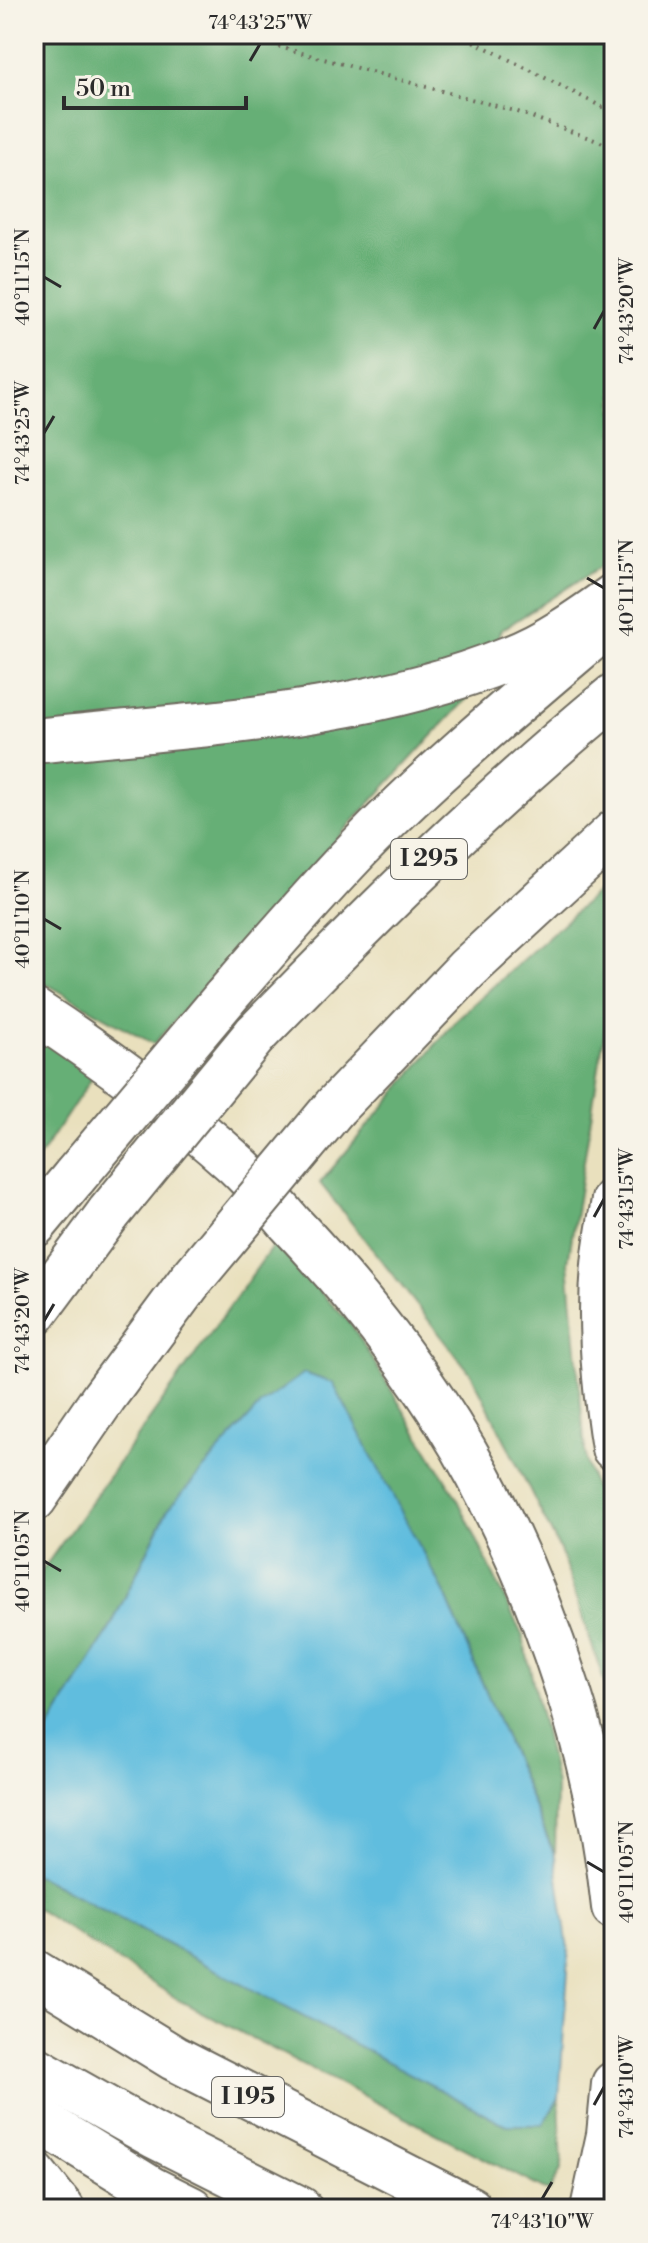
<svg xmlns="http://www.w3.org/2000/svg" width="648" height="2243" font-family="'Libre Bodoni',serif">
  <rect width="100%" height="100%" fill="#f7f3e8"/>
  <filter id="ink" filterUnits="userSpaceOnUse"><feTurbulence type="fractalNoise" baseFrequency=".0125" numOctaves="2"/><feDisplacementMap in="SourceGraphic" scale="16" xChannelSelector="R" yChannelSelector="G"/><feConvolveMatrix kernelMatrix="1 2 1 2 8 2 1 2 1" color-interpolation-filters="sRGB"/></filter>
  <filter id="wash" filterUnits="userSpaceOnUse"><feTurbulence type="fractalNoise" baseFrequency=".006" numOctaves="4" result="noise"/><feDisplacementMap in="SourceGraphic" scale="32" xChannelSelector="R" yChannelSelector="G"/><feGaussianBlur stdDeviation="1.8" result="paint"/><feColorMatrix in="noise" values="0 0 0 0 0 0 0 0 0 0 0 0 0 0 0 0 0 1.4 0 .05"/><feComposite in="paint" operator="in"/></filter>
  <g filter="url(#wash)">
    <rect width="100%" height="100%" fill="#e9e0bd"/>
    <g fill="#66af76" stroke="#486d50" stroke-width="2">
      <path d="M34,34h580v524l-114,73 -13,46 -193,208 -140,159 -120,-67z"/>
      <path d="M614,877v127l-7,12 -39,246 18,199 28,91v159l-54,-161 -88,-175 -152,-192 137,-164z"/>
      <path d="M34,1033l61,40 -61,92z"/>
      <path d="M274,1244l77,80 107,176 65,137 33,148 -1,70 -111,-263 -276,-83 -59,121 -75,124v-172z"/>
      <path d="M34,1873l472,251 37,1 16,-27 3,70 -13,24 -367,-190 -148,-95z"/>
    </g>
    <path fill="#60bdde" stroke="#467484" stroke-width="2" d="M304,1373l29,10 111,209 111,264 14,100 -10,142 -16,27h-37l-472,-252v-119l75,-124 59,-121 93,-105z"/>
  </g>
  <g filter="url(#ink)">
    <g fill="none" stroke-linecap="round" stroke-linejoin="round">
      <g stroke="#6e6a5e" stroke-width="48">
        <g id="highway">
          <path d="M34,741c160,-17 325,-22 476,-83 37,-14 72,-39 104,-62"/>
          <path d="M224,999c44,-51 88,-102 135,-151 75,-77 159,-147 241,-217"/>
          <path d="M34,1011c70,46 140,97 203,154 19,18 36,38 53,58 71,75 139,161 188,252 69,130 121,286 136,432"/>
          <path d="M255,1035c115,-118 231,-234 359,-339"/>
          <path d="M335,1107l132,-138 147,-136"/>
          <path d="M614,1200c-3,18 -7,37 -9,55 -7,63 -1,131 9,193"/>
          <path d="M34,1225l41,-49"/>
          <path d="M34,1314l75,-101"/>
          <path d="M34,1499l70,-102 86,-116"/>
          <path d="M34,1972l140,86 296,151"/>
          <path d="M34,2068l121,68 145,73"/>
          <path d="M34,2117l117,72 40,20"/>
          <path d="M34,2174l28,35"/>
          <path d="M593,2209l16,-74 5,-51"/>
        </g>
      </g>
      <g stroke="#6e6a5e" stroke-width="4" stroke-dasharray="2 6" stroke-linecap="butt">
        <path d="M232,34l283,77 99,36"/>
        <path d="M459,34l155,79"/>
      </g>
      <use href="#highway" stroke="#fff" stroke-width="44"/>
      <g stroke="#6e6a5e" stroke-width="48" stroke-linecap="butt">
        <g id="highway-bridge">
          <path d="M75,1176l149,-177"/>
          <path d="M109,1213l146,-178"/>
          <path d="M190,1281l145,-174"/>
        </g>
      </g>
      <use href="#highway-bridge" stroke="#fff" stroke-width="44"/>
    </g>
  </g>
  <path fill="none" stroke="#2b2b2b" stroke-width="3" d="M250,61l10,-17M44,277l17,10M594,329l10,-18M44,433l10,-17M587,578l17,10M44,919l17,10M594,1217l10,-18M44,1321l10,-17M44,1561l17,10M587,1862l17,10M594,2105l10,-18M542,2199l10,-17"/>
  <g text-anchor="middle" dominant-baseline="central" stroke-width="6" stroke-linejoin="round" paint-order="stroke">
    <g fill="#f7f3e8" stroke="#686764" stroke-width="2">
      <rect x="391" y="839" width="76" height="40" rx="6"/>
      <rect x="212" y="2077" width="72" height="40" rx="6"/>
    </g>
    <g font-size="24" font-weight="bold" fill="#2b2b2b">
      <text x="429" y="859">I 295</text>
      <text x="248" y="2097">I 195</text>
    </g>
  </g>
  <rect width="648" height="2243" fill="none" stroke="#f7f3e8" stroke-width="88"/>
  <path d="M64 96v12h182v-12" fill="none" stroke="#2b2b2b" stroke-width="4"/>
  <text x="76" y="96" font-size="24" fill="#2b2b2b" stroke="#f7f3e8" stroke-width="6" paint-order="stroke">50 m</text>
  <rect x="44" y="44" width="560" height="2155" fill="none" stroke="#2b2b2b" stroke-width="3"/>
  <g font-size="20" text-anchor="middle" fill="#2b2b2b">
    <text x="260" y="29">74°43'25"W</text>
    <text transform="translate(22 277) rotate(-90)" y="7">40°11'15"N</text>
    <text transform="translate(626 311) rotate(-90)" y="7">74°43'20"W</text>
    <text transform="translate(22 433) rotate(-90)" y="7">74°43'25"W</text>
    <text transform="translate(626 588) rotate(-90)" y="7">40°11'15"N</text>
    <text transform="translate(22 919) rotate(-90)" y="7">40°11'10"N</text>
    <text transform="translate(626 1199) rotate(-90)" y="7">74°43'15"W</text>
    <text transform="translate(22 1321) rotate(-90)" y="7">74°43'20"W</text>
    <text transform="translate(22 1561) rotate(-90)" y="7">40°11'05"N</text>
    <text transform="translate(626 1872) rotate(-90)" y="7">40°11'05"N</text>
    <text transform="translate(626 2087) rotate(-90)" y="7">74°43'10"W</text>
    <text x="542" y="2228">74°43'10"W</text>
  </g>
</svg>
